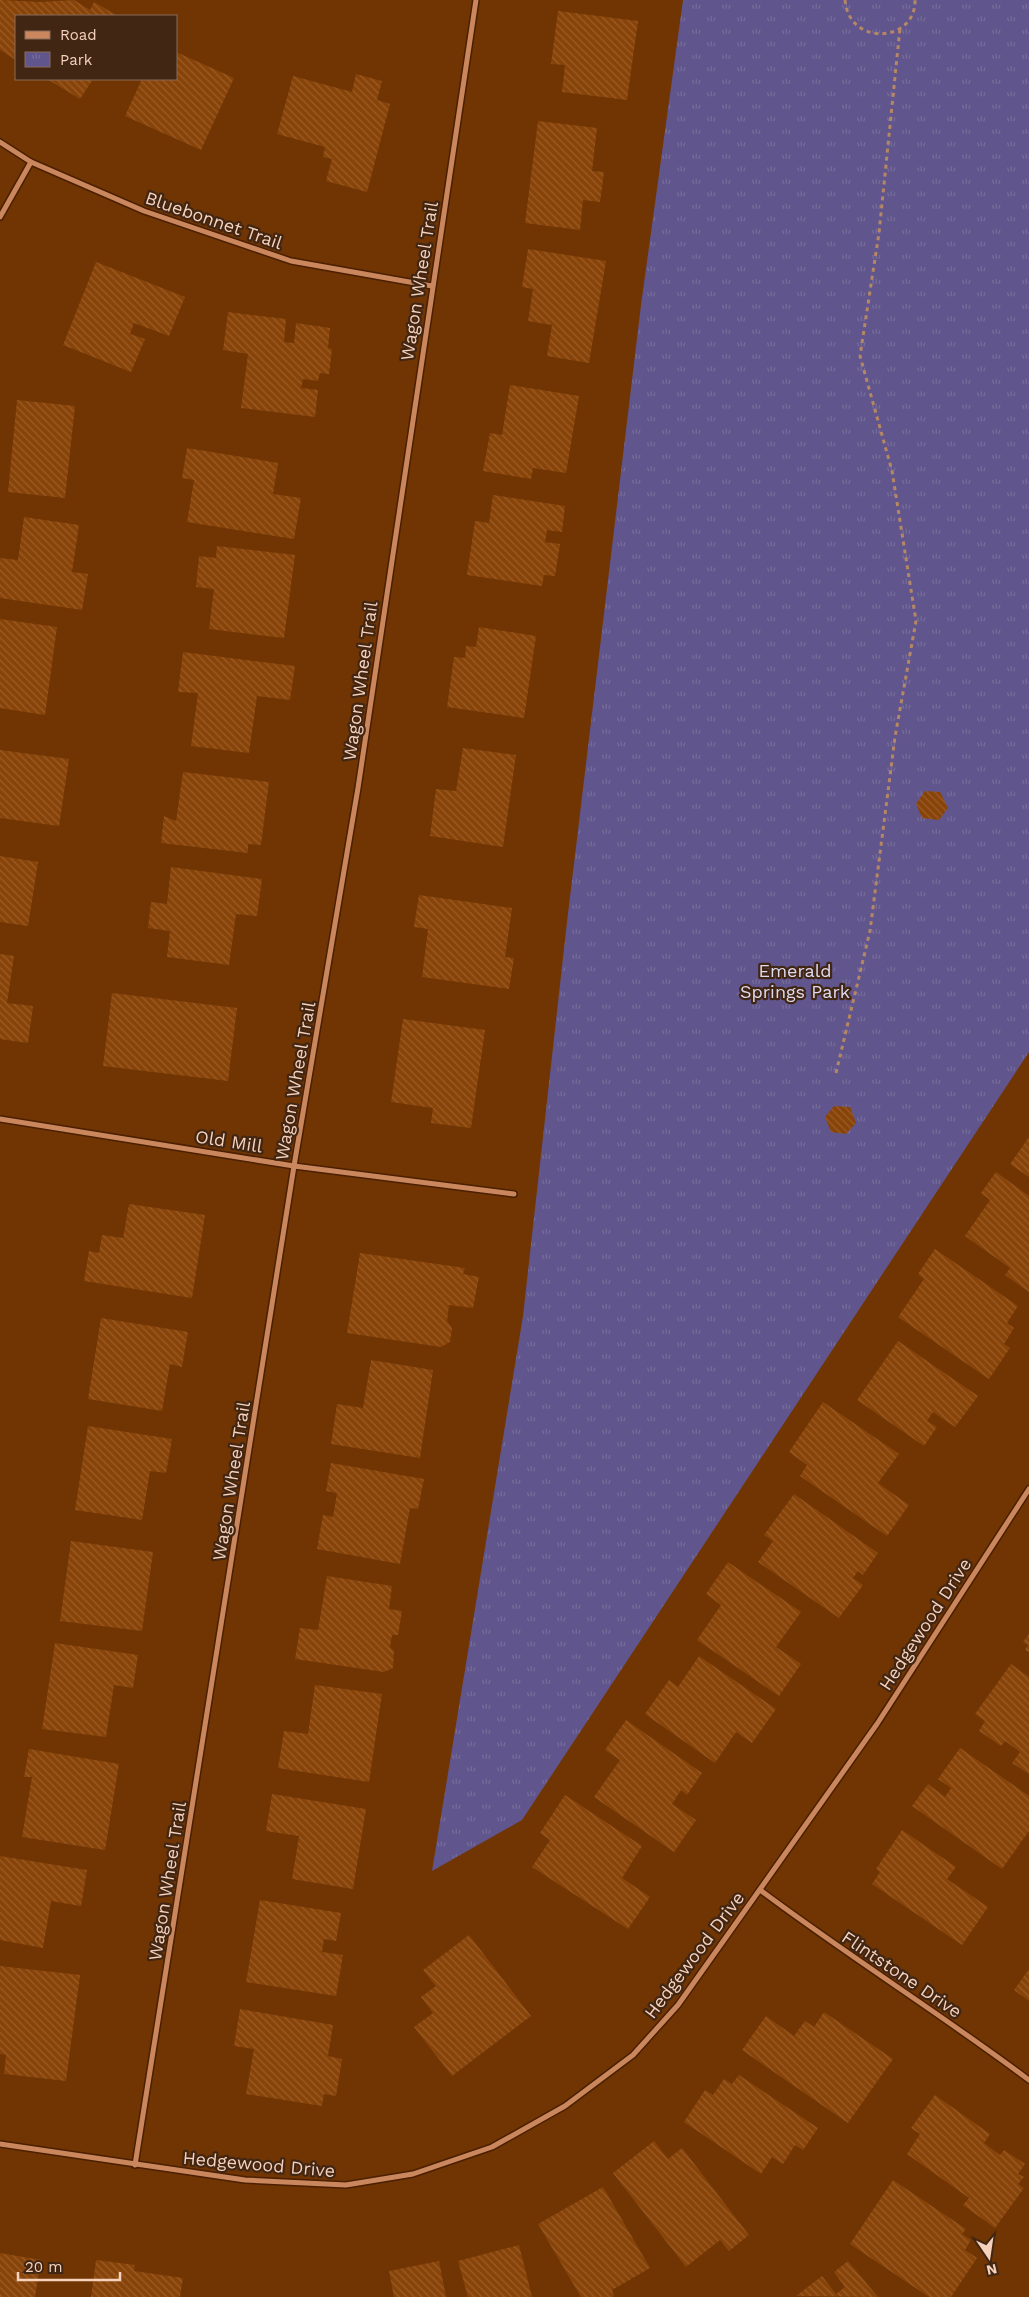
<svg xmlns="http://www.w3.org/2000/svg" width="1029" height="2297" font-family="'Work Sans',sans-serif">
  <defs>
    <pattern id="park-tufts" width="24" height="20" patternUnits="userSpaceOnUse" patternTransform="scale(1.25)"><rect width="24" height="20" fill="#60558c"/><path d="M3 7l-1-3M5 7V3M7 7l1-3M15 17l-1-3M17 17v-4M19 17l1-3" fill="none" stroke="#776d9a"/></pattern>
    <pattern id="building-back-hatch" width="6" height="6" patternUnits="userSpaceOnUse" patternTransform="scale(1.25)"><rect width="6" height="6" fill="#884308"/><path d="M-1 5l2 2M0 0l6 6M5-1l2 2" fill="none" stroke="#995d2a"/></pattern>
  </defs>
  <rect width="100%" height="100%" fill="#703503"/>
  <path fill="url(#park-tufts)" d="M683,0h346v1052l-507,768 -90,51 91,-555 44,-394 74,-617z"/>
  <g fill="url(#building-back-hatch)">
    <path d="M0,0l40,2 34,-2 16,10 4,-8 24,14h-102v44l-16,-10z"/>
    <path d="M558,11l80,10 -11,79 -65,-8 3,-27 -14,-1z"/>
    <path d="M176,52l58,26 -33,72 -76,-34 17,-37h34z"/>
    <path d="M356,74l26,7 -5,19 13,4 -23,88 -41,-11 6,-22 -9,-2 2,-10 -48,-13 16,-58 59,16z"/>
    <path d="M47,79h46l-13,20z"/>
    <path d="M538,121l59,7 -5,43 12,1 -4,30 -17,-2 -3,30 -55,-7z"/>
    <path d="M528,249l78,12 -17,102 -42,-7 5,-31 -24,-4 5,-32 -11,-2z"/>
    <path d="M96,262l89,35 -16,39 -35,-13 -4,11 15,5 -14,33 -68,-27z"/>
    <path d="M228,312l58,7 -2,23 10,1 2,-20 34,5 -2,20 4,1 -3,25 -9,-1 -2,8 -15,-2 -2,9 17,2 -3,27 -74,-9 7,-54 -25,-4z"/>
    <path d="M510,385l69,11 -13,77 -33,-5 -2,11 -48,-8 7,-38 12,2z"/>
    <path d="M17,400l58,6 -10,92 -57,-6z"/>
    <path d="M187,448l91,15 -5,31 28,4 -7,41 -107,-17 7,-42 -12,-2z"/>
    <path d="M493,495l72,11 -3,26 -15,-2 -2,12 15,2 -5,32 -11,-1 -2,11 -75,-11 8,-54 14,2z"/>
    <path d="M24,517l55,8 -7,47 16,2 -6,36 -82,-12v-40l18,2z"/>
    <path d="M217,546l78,9 -11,83 -75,-9 5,-40 -18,-2 3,-31 17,2z"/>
    <path d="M0,619l57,8 -12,88 -45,-7z"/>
    <path d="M479,627l57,9 -12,82 -77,-11 7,-50 11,1 1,-12 10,1z"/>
    <path d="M183,652l112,14 -5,34 -33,-4 -8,57 -58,-7 7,-53 -20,-1z"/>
    <path d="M463,748l53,7 -13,92 -73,-11 6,-47 20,2z"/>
    <path d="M0,750l69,9 -10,67 -59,-8z"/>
    <path d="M183,772l86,10 -8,63 -13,-1v9l-87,-10 3,-27 12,5z"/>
    <path d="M925,791l15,1 8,16 -9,12 -17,-2 -6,-14z"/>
    <path d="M0,856l38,6 -10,64 -28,-4z"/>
    <path d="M171,867l91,12 -5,37 -21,-2 -7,51 -62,-8 3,-26 -22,-3 3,-26 16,2z"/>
    <path d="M419,895l93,13 -7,49 9,1 -5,31 -87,-12 6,-48 -14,-2z"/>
    <path d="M0,954l14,2 -7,47 26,3 -5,37 -28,-4z"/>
    <path d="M112,993l125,15 -9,73 -125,-15z"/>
    <path d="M403,1019l82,11 -14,98 -40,-5 2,-15 -42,-6z"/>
    <path d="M834,1106l16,1 6,16 -10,11 -15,-2 -6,-15z"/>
    <path d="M1029,1137v40l-19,-13z"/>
    <path d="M996,1172l33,24v96l-24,-17 5,-7 -45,-32 25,-36 -9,-7z"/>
    <path d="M129,1204l76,11 -13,83 -108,-17 5,-30 10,2 3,-18 21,3z"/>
    <path d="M935,1249l83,57 -11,17 7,5 -10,16 6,4 -21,31 -91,-62 26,-38 -6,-5z"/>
    <path d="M360,1253l105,15 -2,6 16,3 -6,31 -24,-3 -2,16 5,7 -2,14 -9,5 -94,-14z"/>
    <path d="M101,1318l87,14 -6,35 -12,-3 -8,47 -74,-12z"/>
    <path d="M898,1341l80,55 -23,31 -22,-15 -6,9 10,6 -13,19 -67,-46z"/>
    <path d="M371,1360l62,10 -13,88 -89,-14 6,-40 26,4z"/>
    <path d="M823,1402l76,52 -21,29 31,22 -22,31 -87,-60 7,-11 -18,-13z"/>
    <path d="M88,1426l84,13 -6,34 -16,-2 -8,49 -67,-10z"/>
    <path d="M331,1463l93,16 -6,30 -8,-1 -10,56 -83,-15 6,-34 10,2 4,-24 -11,-2z"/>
    <path d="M794,1494l84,59 -15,22 -5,-4 -5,7 10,7 -24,33 -81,-56 15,-21 -9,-6z"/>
    <path d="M71,1541l82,11 -11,79 -82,-10z"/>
    <path d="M728,1562l73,50 -25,35 25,17 -22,32 -82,-56 24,-35 -15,-11z"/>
    <path d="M327,1576l65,10 -3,23 13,2 -4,24h-6l-2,12 4,4 -1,17 -9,4 -89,-13 5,-31 18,2z"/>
    <path d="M1029,1634v18l-4,-2 3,-5 -5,-3z"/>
    <path d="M55,1643l83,12 -5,33 -19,-3 -8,52 -64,-8z"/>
    <path d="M699,1656l77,53 -24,34 -16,-11 -21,31 -70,-49 24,-34 9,7z"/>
    <path d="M1011,1664l18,13v97l-17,-11 8,-11 -15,-11 -4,5 -22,-15 6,-10 -10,-7z"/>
    <path d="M315,1685l67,9 -13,88 -91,-14 6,-37 24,3z"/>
    <path d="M626,1720l76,53 -15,22 -6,-5 -9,14 24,16 -22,32 -80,-55 26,-37 -15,-10z"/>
    <path d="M960,1748l69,48v35l-27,38 -90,-63 16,-22 17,13 6,-9 -13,-9z"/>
    <path d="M29,1749l90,15 -14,86 -83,-13 10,-60h-8z"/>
    <path d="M272,1794l94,15 -13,80 -61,-10 7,-43 -33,-5z"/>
    <path d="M565,1795l77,51 -20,32 28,19 -22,32 -96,-62 18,-27 -10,-7z"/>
    <path d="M902,1830l54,37 -9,12 41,28 -26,38 -90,-61 8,-12 -4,-3z"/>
    <path d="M0,1856l87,14 -6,36 -30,-5 -8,47 -43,-8z"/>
    <path d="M260,1900l81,13 -5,28 -12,-2 -2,13 21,3 -7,41 -90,-14z"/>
    <path d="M469,1935l62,81 -79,60 -38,-49 19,-14 -12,-16 15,-11 -13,-16z"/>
    <path d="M0,1966l80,9 -14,106 -62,-7 2,-19 -6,-1z"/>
    <path d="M1029,1969v32l-15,-11z"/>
    <path d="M240,2009l93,16 -5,31 14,3 -6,37 -12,-2 -2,12 -76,-12 8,-45 -20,-3z"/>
    <path d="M824,2012l69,47 -45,64 -106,-73 24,-34 28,20 11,-15 9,6z"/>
    <path d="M739,2075l79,53 -15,22 -8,-5 -12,19 -11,-7 -11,17 -77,-52 21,-32 8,5 11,-16 8,5z"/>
    <path d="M935,2095l55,39 -6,9 16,12 4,-5 21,14 -7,10 6,3 -6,7 6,4 -29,40 -32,-23 6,-7 -62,-44 13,-20 -9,-6z"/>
    <path d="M654,2141l14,18 14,-11 67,87 -20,16 -9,-11 -34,27 -73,-94z"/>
    <path d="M893,2180l73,49 -4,5 9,6 -6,10 12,8 -26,39h-22l-79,-53z"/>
    <path d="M603,2187l47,81 -38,22 2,6 -2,1h-31l-43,-73z"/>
    <path d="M519,2245l13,52h-64l-10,-36z"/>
    <path d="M0,2253l41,7 -6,37h-35z"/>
    <path d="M96,2260l39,5 -1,6 49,7 -3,19h-89z"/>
    <path d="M439,2261l7,36h-52l-5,-26z"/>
    <path d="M848,2261l30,36 -82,-1 26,-20 14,18 9,-7 -11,-15z"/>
  </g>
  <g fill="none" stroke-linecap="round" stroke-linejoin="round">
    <g stroke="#4b1f00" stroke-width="8">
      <g id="street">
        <path d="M0,142l31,20 113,49 147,50 141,25"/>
        <path d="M0,217l31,-55"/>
        <path d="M0,1119l294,47 220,28"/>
        <path d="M760,1890c88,66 181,124 269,190"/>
        <path d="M0,2144l245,36 101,5 67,-11 79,-27 73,-41 68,-51 45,-50 199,-281 152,-235"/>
        <path d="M135,2165l159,-999 64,-378 118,-788"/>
      </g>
    </g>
    <g stroke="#b68765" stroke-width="3" stroke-dasharray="4 4" stroke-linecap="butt">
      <path d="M845,0c4,47 71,43 70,0"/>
      <path d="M836,1073l34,-142 25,-194 21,-116 -24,-150 -32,-115 19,-123 21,-205"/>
    </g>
    <use href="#street" stroke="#ca875d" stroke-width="5"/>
  </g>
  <g text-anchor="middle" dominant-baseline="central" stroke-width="4.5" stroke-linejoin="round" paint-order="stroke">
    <g font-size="18" fill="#f6d2bd" stroke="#412614">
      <text transform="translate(214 220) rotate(19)">Bluebonnet Trail</text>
      <text transform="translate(419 281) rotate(-81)">Wagon Wheel Trail</text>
      <text transform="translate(360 681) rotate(-82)">Wagon Wheel Trail</text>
      <text transform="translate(295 1081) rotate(-80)">Wagon Wheel Trail</text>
      <text transform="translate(229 1141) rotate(9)">Old Mill</text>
      <text transform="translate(231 1481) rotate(-81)">Wagon Wheel Trail</text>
      <text transform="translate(925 1624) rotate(-57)">Hedgewood Drive</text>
      <text transform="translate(167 1881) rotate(-81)">Wagon Wheel Trail</text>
      <text transform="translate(694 1955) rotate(-53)">Hedgewood Drive</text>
      <text transform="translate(902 1974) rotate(34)">Flintstone Drive</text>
      <text transform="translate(259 2164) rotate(5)">Hedgewood Drive</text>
    </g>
    <g font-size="18" fill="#dfdcf1" stroke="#412614">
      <text x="795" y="970">Emerald<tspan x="795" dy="21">Springs Park</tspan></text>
    </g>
  </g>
  <rect x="15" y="15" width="162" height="65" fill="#412614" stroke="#896b58"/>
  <rect x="25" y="31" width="25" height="8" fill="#ca875d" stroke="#896b58"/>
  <text x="60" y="40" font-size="15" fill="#f6d2bd">Road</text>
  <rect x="25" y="52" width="25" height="15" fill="url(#park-tufts)" stroke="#896b58"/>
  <text x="60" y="65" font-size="15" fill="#f6d2bd">Park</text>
  <g transform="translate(989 2257) rotate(167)" stroke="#412614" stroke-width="4" paint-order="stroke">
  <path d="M0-4L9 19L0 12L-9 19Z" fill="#f6d2bd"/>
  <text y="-8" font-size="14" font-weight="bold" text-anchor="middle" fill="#f6d2bd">N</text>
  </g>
  <path d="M18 2272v8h102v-8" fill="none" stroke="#f6d2bd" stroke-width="2.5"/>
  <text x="25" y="2272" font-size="15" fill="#f6d2bd" stroke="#412614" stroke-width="4" paint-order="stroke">20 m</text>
</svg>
